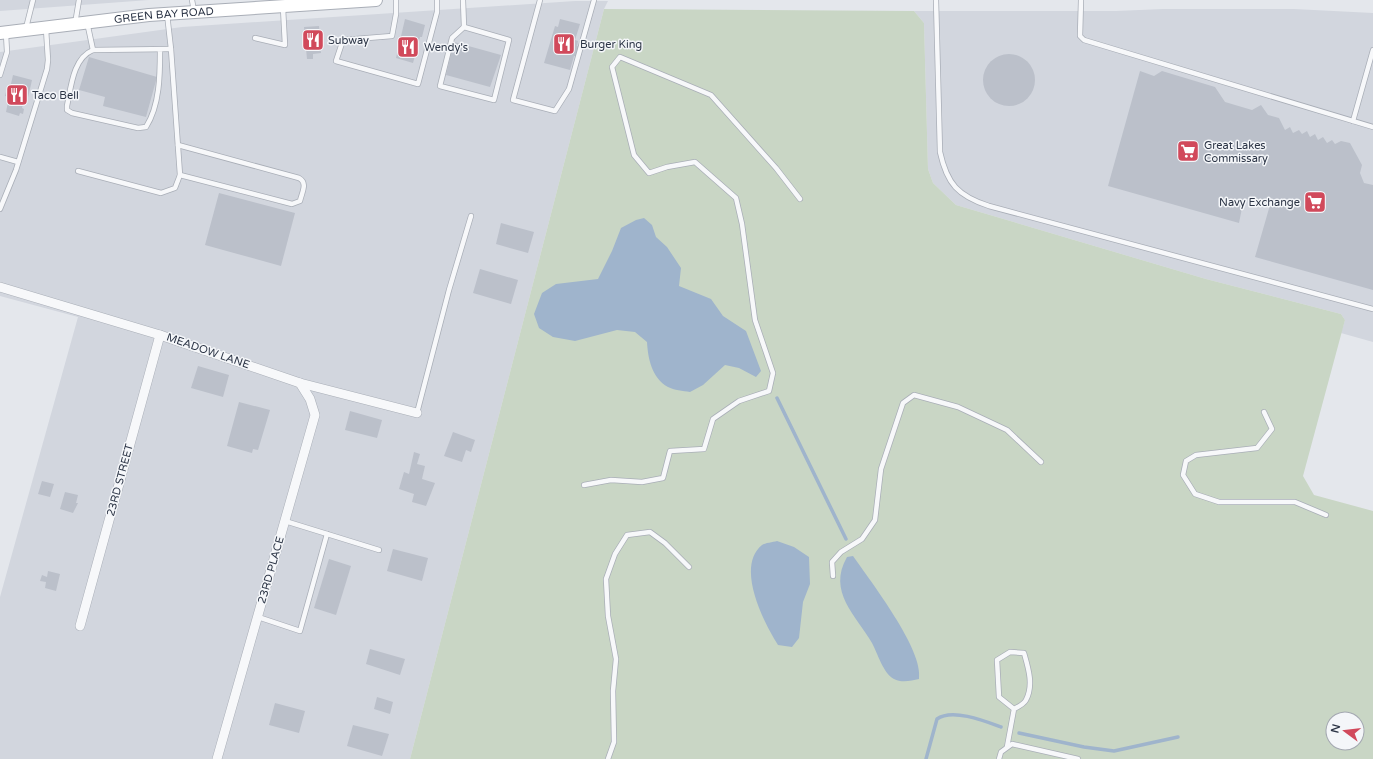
<svg xmlns="http://www.w3.org/2000/svg" width="1373" height="759" font-family="'Varela Round',sans-serif">
  <rect width="100%" height="100%" fill="#e4e7ec"/>
  <g fill="#d2d6de">
    <path d="M0,0h149l-149,11z"/>
    <path d="M575,1h33l-4,8 -194,750h-410v-162l78,-280 -78,-21v-244l182,-25z"/>
    <path d="M1163,9h131l79,4v329l-32,-9 4,-13 -4,-6 -135,-35 -250,-74 -23,-22 -5,-14 -4,-146 -10,-12h202z"/>
  </g>
  <path fill="#c9d6c5" fill-rule="evenodd" d="M604,9l310,2 10,12 4,146 5,14 23,22 250,74 135,35 4,6 -42,156 11,19 59,16v248h-963zM1333,719h24v24h-24z"/>
  <g fill="#9fb4cc">
    <path d="M644,218l8,7 4,12 11,10 14,21 -2,18 32,13 12,17 23,15 15,40 -5,6 -17,-9 -14,-3 -22,20 -13,7c-7,-1 -16,-2 -22,-5 -16,-9 -20,-28 -21,-45l-12,-10 -18,-2 -42,11 -22,-4 -14,-9 -5,-14 8,-21 14,-9 42,-5 14,-28 9,-23 15,-8z"/>
    <path d="M777,541l17,6 15,10 1,27 -7,18 -4,36 -7,9 -14,-2c-14,-22 -43,-78 -16,-100 3,-2 11,-3 15,-4z"/>
    <path d="M853,556c18,26 71,94 66,123 -8,2 -18,4 -25,0 -11,-6 -16,-25 -22,-36 -16,-28 -45,-51 -25,-86z"/>
  </g>
  <g fill="none" stroke-linecap="round" stroke-linejoin="round">
    <g stroke="#9fb4cc" stroke-width="3.5">
      <path d="M777,398l69,141"/>
      <path d="M1019,733l65,14 30,4 64,-14"/>
      <path d="M926,759l11,-40c15,-11 48,2 64,8"/>
    </g>
  </g>
  <g fill="#bbc0ca">
    <path d="M405,19l20,6 -3,12h-2l-7,26 -17,-5z"/>
    <path d="M560,19l20,5 -5,16 3,1 -1,5 6,2 -3,10 -6,-2 -4,14 -26,-7 11,-37 3,1z"/>
    <path d="M319,26l2,27 -8,1v5h-6l-3,-32z"/>
    <path d="M454,42l47,13 -11,32 -44,-12z"/>
    <circle cx="1009" cy="80" r="26"/>
    <path d="M89,57l68,20 -11,40 -43,-11 2,-9 -26,-7z"/>
    <path d="M1140,71l14,5 8,-5 53,16 10,15 27,8 9,-5 7,10 11,3 6,12 5,-3 3,6 6,-3 3,4 5,-3 3,6 5,-3 3,6 5,-3 4,6 5,-3 3,4 6,-3 9,2 12,22 -2,8 4,10 9,2v105l-118,-33 15,-52 -26,-7 -5,25 -131,-37z"/>
    <path d="M13,75l19,5 -5,22 -3,-1 -2,7 2,1 -1,5 -3,-1 -1,3 -13,-4 3,-15 -4,-1 2,-8h3z"/>
    <path d="M219,193l76,20 -14,53 -76,-21z"/>
    <path d="M501,223l33,9 -6,21 -32,-9z"/>
    <path d="M480,269l38,11 -7,24 -38,-11z"/>
    <path d="M198,366l31,9 -6,22 -32,-9z"/>
    <path d="M239,402l31,8 -12,40 -5,-1 -1,4 -25,-7z"/>
    <path d="M350,411l32,9 -5,18 -32,-8z"/>
    <path d="M453,432l22,8 -4,12 -5,-2 -4,12 -18,-6z"/>
    <path d="M414,452l6,2 -3,10 8,2 -3,13 13,4 -9,23 -14,-4 2,-8 -15,-5 5,-17 5,2z"/>
    <path d="M42,481l12,3 -4,13 -12,-3z"/>
    <path d="M65,492l13,3 -2,8h2l-5,10 -13,-4z"/>
    <path d="M393,549l35,9 -6,23 -35,-10z"/>
    <path d="M329,559l22,7 -15,49 -22,-7z"/>
    <path d="M48,571l12,3 -4,17 -11,-3 1,-6 -6,-1 2,-6 5,2z"/>
    <path d="M370,649l35,10 -5,16 -34,-11z"/>
    <path d="M377,697l16,5 -3,12 -16,-5z"/>
    <path d="M275,703l30,8 -6,22 -30,-8z"/>
    <path d="M353,725l36,9 -7,22 -35,-10z"/>
  </g>
  <g fill="none" stroke-linecap="round" stroke-linejoin="round">
    <g stroke="#a9aeb7" stroke-width="6">
      <g id="lane">
        <path d="M192,0l2,11"/>
        <path d="M396,0v14l-4,22 -49,4 -7,21 82,23 19,-72v-12"/>
        <path d="M463,0l1,27"/>
        <path d="M540,0l-27,100 42,11 14,-22 25,-89"/>
        <path d="M936,0l4,152c7,32 18,44 49,54l384,103"/>
        <path d="M1081,0l-1,36 4,4 289,87"/>
        <path d="M87,22l6,28"/>
        <path d="M75,24l4,-24"/>
        <path d="M464,27l45,13 -15,60 -54,-14 12,-48z"/>
        <path d="M26,28l7,-28"/>
        <path d="M255,38l30,7 -2,-37"/>
        <path d="M160,50c0,24 0,55 -14,77l-8,1 -66,-15 -5,-3v-4c4,-19 6,-48 26,-56l78,-1"/>
        <path d="M0,75l7,-23 -1,-18"/>
        <path d="M1353,121l20,-71"/>
        <path d="M178,145l121,33c9,5 3,14 1,23l-8,3 -112,-29"/>
        <path d="M0,157l18,5"/>
        <path d="M78,171l83,22 14,-5 5,-13 -9,-126 -4,-35"/>
        <path d="M0,209l16,-39 31,-101 1,-9 -2,-31"/>
        <path d="M1264,412l8,17 -15,19 -61,7 -10,6 -3,14 12,19 24,8h76l31,13"/>
        <path d="M417,413l32,-123 22,-74"/>
        <path d="M584,485l27,-5 31,2 21,-4 7,-27 34,-2 9,-30 26,-18 30,-10 4,-18 -18,-53 -13,-96 -6,-26 -41,-36 -28,5 -18,6 -15,-18 -22,-88 8,-10 91,38 65,73 24,31"/>
        <path d="M285,521l94,29"/>
        <path d="M833,576l-1,-14 9,-10 21,-13 13,-19 6,-51 22,-66 11,-8 44,12 49,23 34,32"/>
        <path d="M258,617l42,14 27,-97"/>
        <path d="M1007,747l7,-38 -15,-12 -2,-37 13,-8 14,1c4,14 10,32 2,47 -2,4 -8,7 -12,9"/>
        <path d="M608,759l6,-17 -1,-51 3,-32 -8,-43 -2,-37 9,-25 12,-19 23,-3 15,11 24,24"/>
        <path d="M999,759l2,-7 11,-8 66,15"/>
      </g>
    </g>
    <g stroke="#a9aeb7" stroke-width="10">
      <g id="street">
        <path d="M0,287l160,48 140,48 117,30"/>
        <path d="M80,626l80,-291"/>
        <path d="M217,759l98,-344 -5,-16 -10,-16"/>
      </g>
    </g>
    <g stroke="#a9aeb7" stroke-width="14">
      <g id="secondary">
        <path id="s1" d="M0,33l149,-18 227,-15"/>
      </g>
    </g>
    <use href="#lane" stroke="#f7f8fa" stroke-width="4.5"/>
    <use href="#street" stroke="#f7f8fa" stroke-width="9"/>
    <use href="#secondary" stroke="#fff" stroke-width="12"/>
  </g>
  <defs>
    <g id="restaurant-square" transform="scale(1.15)"><rect x="-9" y="-9" width="18" height="18" rx="4" fill="#d1495b" stroke="#f4f6f9"/><path d="M-5-6h1v4h1v-4h1v4h1v-4h1v5L-1.5 .5V6h-2V.5L-5-1ZM5-6V6H3V1.5H1.5Q1.5-4 5-6Z" fill="#fff"/></g>
    <g id="supermarket-square" transform="scale(1.15)"><rect x="-9" y="-9" width="18" height="18" rx="4" fill="#d1495b" stroke="#f4f6f9"/><path d="M-6-5.5h2.5l.6 2H6L4.5 2H-2.5L-4.4-4H-6ZM-1.5 3.2a1.3 1.3 0 1 0 .1 0ZM3 3.2a1.3 1.3 0 1 0 .1 0Z" fill="#fff"/></g>
  </defs>
  <g fill-rule="evenodd">
    <use href="#restaurant-square" x="313" y="40"/>
    <use href="#restaurant-square" x="564" y="44"/>
    <use href="#restaurant-square" x="408" y="47"/>
    <use href="#restaurant-square" x="17" y="95"/>
    <use href="#supermarket-square" x="1188" y="151"/>
    <use href="#supermarket-square" x="1315" y="202"/>
  </g>
  <g text-anchor="middle" dominant-baseline="central" stroke-width="3" stroke-linejoin="round" paint-order="stroke">
    <g font-size="11" fill="#2b3445" stroke="#f4f6f9">
      <text stroke="none"><textPath href="#s1" startOffset="165">GREEN BAY ROAD</textPath></text>
      <text transform="translate(208 351) rotate(19)">MEADOW LANE</text>
      <text transform="translate(120 480) rotate(-75)">23RD STREET</text>
      <text transform="translate(271 570) rotate(-74)">23RD PLACE</text>
    </g>
    <g font-size="11" fill="#2b3445" stroke="#f4f6f9" text-anchor="start">
      <text x="328" y="40">Subway</text>
      <text x="580" y="44">Burger King</text>
      <text x="424" y="47">Wendy's</text>
      <text x="32" y="95">Taco Bell</text>
      <text x="1204" y="145">Great Lakes<tspan x="1204" dy="13">Commissary</tspan></text>
      <text x="1300" y="202" text-anchor="end">Navy Exchange</text>
    </g>
  </g>
  <g transform="translate(1345 731) rotate(285)"><circle r="19" fill="#f4f6f9" stroke="#a4a8b1"/>
  <path d="M0-3L7 15L0 10L-7 15Z" fill="#d1495b"/>
  <text y="-6" font-size="11" font-weight="bold" text-anchor="middle" fill="#2b3445">N</text>
  </g>
</svg>
